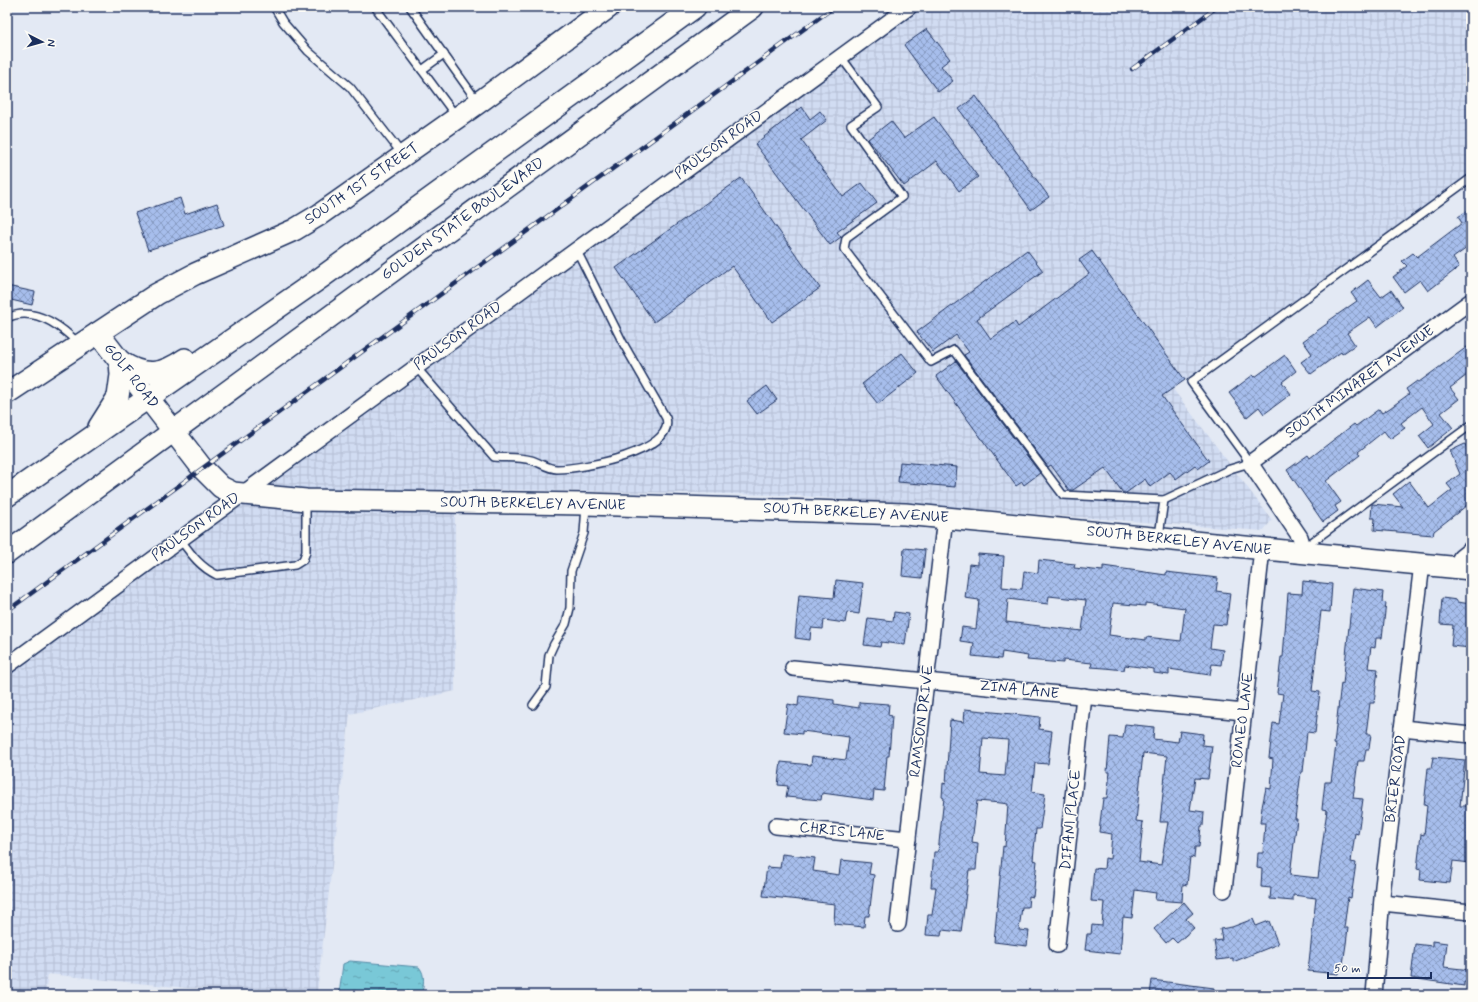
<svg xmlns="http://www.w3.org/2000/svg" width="1478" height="1002" font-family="Mynerve,sans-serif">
  <defs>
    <pattern id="industrial-grid" width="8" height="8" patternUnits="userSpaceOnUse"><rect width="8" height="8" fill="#d1dcf2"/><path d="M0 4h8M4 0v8" fill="none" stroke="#b3bdd2"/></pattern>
    <pattern id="water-ripples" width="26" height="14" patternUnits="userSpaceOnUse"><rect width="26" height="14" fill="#79c8d7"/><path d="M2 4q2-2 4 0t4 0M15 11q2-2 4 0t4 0" fill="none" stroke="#62a3b2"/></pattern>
    <pattern id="building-cross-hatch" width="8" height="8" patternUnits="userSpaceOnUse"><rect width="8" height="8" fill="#a7beec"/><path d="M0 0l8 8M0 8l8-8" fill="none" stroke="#879bc2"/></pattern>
  </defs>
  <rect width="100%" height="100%" fill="#e3e9f4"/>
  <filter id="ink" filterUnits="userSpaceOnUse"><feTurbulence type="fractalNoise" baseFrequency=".025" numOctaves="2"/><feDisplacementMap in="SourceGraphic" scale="8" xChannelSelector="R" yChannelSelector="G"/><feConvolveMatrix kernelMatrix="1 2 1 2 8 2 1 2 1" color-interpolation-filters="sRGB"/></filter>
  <g filter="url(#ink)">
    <path fill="url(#industrial-grid)" d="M918,7h553v165l-298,217 99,131 -9,11 -475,-36 -333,-6v202l-105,23 -33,278 -130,-4 -139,-14 -3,21h-38v-323z"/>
    <path fill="url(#water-ripples)" stroke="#538ba7" d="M350,961l69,6c7,8 4,18 3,28h-83l4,-31z"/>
    <g fill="url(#building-cross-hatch)" stroke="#1b2f5e" fill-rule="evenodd">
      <path d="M927,29l23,30 -9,7 12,15 -15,11 -34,-47z"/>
      <path d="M976,96l73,101 -18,13 -72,-101z"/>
      <path d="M802,107l8,12 10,-8 7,9 -26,20 42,57 19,-14 15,20 -40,29 4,5 -11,8 -75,-101z"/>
      <path d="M934,117l44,60 -19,14 -22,-30 -33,25 -36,-47 23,-18 13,17z"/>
      <path d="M741,178l79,110 -48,34 -40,-56 -78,56 -38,-54z"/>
      <path d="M180,198l5,16 32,-11 7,22 -76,25 -13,-37z"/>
      <path d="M1471,208v37l-18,13 6,9 -31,24 -8,-11 -16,12 -11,-15 14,-11 -5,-5 11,-8 4,4 45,-34 -4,-6z"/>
      <path d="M1027,250l16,21 -66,48 14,20 24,-17 3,5 71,-53 -10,-14 13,-9 93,129 -23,16 47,65 -11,8 -3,-4 -19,14 -6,-7 -20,15 -5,-8 -19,14h-3l-18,-25 -32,22h-4l-18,-25 -3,2 -84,-112 5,-3 -13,-17 -23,17 -16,-20z"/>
      <path d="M1368,280l13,17 10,-7 12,17 -26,20 -7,-10 -23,16 8,12 -13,9 -1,-2 -30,22 -10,-12 11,-8 -9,-13 25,-18 -1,-1 30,-21 -6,-8z"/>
      <path d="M7,286l28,6 -3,13 -25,-6z"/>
      <path d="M1471,344v28l-21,16 9,11 -18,14 12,15 -25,20 -9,-12 15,-12 -12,-17 -21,16 4,5 -15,11 -6,-8 -26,21 2,3 -34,26 15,21 -6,4 3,5 -15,11 -36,-52 21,-15 2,3 44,-34 2,2 23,-17 3,4 8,-5 19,-14 -3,-5 11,-8 2,1z"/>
      <path d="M902,353l16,20 -40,31 -16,-20z"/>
      <path d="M1285,355l11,16 -14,11 9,12 -27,20 -5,-7 -12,10 -18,-24 24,-18 2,2z"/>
      <path d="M956,361l84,112 -16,12 -2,-3 -6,4 -80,-110z"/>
      <path d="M767,386l10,14 -20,14 -10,-13z"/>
      <path d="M1465,444l6,13v45l-37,29 -1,4 -59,-5 1,-12h-4l1,-14 31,3 -10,-13 16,-13 20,27 23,-18 -5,-6 13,-10 -10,-23z"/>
      <path d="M900,462l57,5 -2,20 -57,-5z"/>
      <path d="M904,548l21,2 -3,28 -20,-2z"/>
      <path d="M978,554l26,2 -2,31 20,2 2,-18 14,2 1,-13 36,4 -1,4 29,3v-5l63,9v-3l52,6 -2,13 14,2 -4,32 -13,-1 -3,24 13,2 -2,15 -9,-1 -2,11 -41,-6v6l-15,-2v-4l-29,-4 -1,5 -19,-2 -14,-1 1,-4 -29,-3v3l-36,-3 1,-4 -26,-4 -1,7 -29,-3 2,-13 -14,-2 2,-14 14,2 3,-29 -14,-2 4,-34 9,1zM1049,596l37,4 -4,31 -76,-9 2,-23 40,5zM1113,603l32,3v-3l40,5 -4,33 -35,-4v3l-37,-5z"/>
      <path d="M836,580l27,3 -4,31 -12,-2 -2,11 -21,-3 -1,9 -12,-1 -1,12 -15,-2 4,-43 35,3z"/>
      <path d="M1303,581l29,3 -2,28 -9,-1 -9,80 8,1 -5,41 -8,-1 -4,40h-2l-6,47h2l-7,56 28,3 9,-68 -5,-1 3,-27h6l5,-37 -2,-1 7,-61 2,1 10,-96 30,4 -1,10 4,1 -4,35h-6l-1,10 -4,-1 -3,21 10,1 -4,34h-4l-4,31h5l-2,15h-3l-2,12h-6l-5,37 10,1 -5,35 -3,-1 -4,29 5,1 -5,35 -3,-1 -4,31h4l-2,16 -3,20 -4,-1 -1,11 -30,-3 8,-73 -23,-3v6l-23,-2 1,-11 -10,-1 1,-18 -5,-1 1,-15h5l2,-30h-5l2,-16 4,-19 5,1 2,-30 -4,-1 4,-35 6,1 4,-30 -6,-1 4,-36h2l5,-64 14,1z"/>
      <path d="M1442,598l15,2v2l14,2v44l-20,-2 2,-21 -13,-1z"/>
      <path d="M894,612l15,2 -4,31 -24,-3 -1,5 -16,-2 4,-27 25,3z"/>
      <path d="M799,696l35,4v4l25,4v-6l30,2 -1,11 4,1 -3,40h-2l-3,35 -10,-1 -1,10 -51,-7 -1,7 -35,-3 2,-11 -10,-1 3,-23 30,3 1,-9 34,4 3,-23 -47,-6v3l-18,-2 4,-28 10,2z"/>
      <path d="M965,709l75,8 -1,12 13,2 -4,33 -13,-1 -3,29 13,2 -5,35h-4l-1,11 -2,20 4,1 -4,36 -4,-1 -1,11h-6l-3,23 10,1 -2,15 -33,-4 9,-96 2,1 3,-43 -7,-1 -24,-2 -5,41 6,1 -2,27h-7l-8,62 -19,-2 -1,6 -15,-1 2,-20h4l4,-28h-5l3,-35h4l6,-54 -2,-1 1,-14 3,1 4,-64 14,2zM983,738l25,2 -3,36 -25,-2z"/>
      <path d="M1125,724l29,3 -1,12 25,3 2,-11 23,3 -1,11 10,1 -4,33 -13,-1 -5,32 14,2 -1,14h-2l-2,21h-4l-1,11 -4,-1 -3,28 -4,-1 -1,18 -27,-2 1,-7 -21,-3 -3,28 -9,-1 -3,37 -35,-4 2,-16h4l1,-9 10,1 2,-24 -13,-1 3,-33 10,1 1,-11 5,1 2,-25 -13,-2 4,-34h4l3,-26h-3l3,-35 13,1zM1143,753l24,3 -7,66h8l-7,43 -22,-3 4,-40 -7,-1z"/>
      <path d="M1433,757l32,3 -5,46h11v57l-18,-2 -3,22 -30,-3 1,-10 -4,-1 4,-35 3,1 3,-29 -3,-1 4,-37h3z"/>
      <path d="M782,854l33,4 -2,13 26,4 2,-15 30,3 -2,11 5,1 -2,16 -3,25h-4l-1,11 -30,-3 1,-20 -72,-8 4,-29 13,1z"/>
      <path d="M1184,902l9,11 -7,6 8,9 -17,15 -5,-5 -6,5 -12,-14z"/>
      <path d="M1253,919l3,7 13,-5 9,23 -45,18v-4l-16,2 -3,-19 8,-1 -2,-11 12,-2z"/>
      <path d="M1432,941l15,2 -3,24 27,3v13l-7,-1v4l-53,-8 4,-34 17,2z"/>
      <path d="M1152,980l62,8 -1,7h-63z"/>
    </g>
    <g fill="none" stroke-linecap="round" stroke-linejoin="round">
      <g stroke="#1b2f5e" stroke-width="10">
        <g id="lane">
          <path d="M274,7l9,15 25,29 42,36 52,67"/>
          <path d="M375,7l81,109"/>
          <path d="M410,7l67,94"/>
          <path d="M841,57l37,50 -27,18 51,72 -56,41 -2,11 87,113 23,-12 109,145 101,5 -5,36"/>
          <path d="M422,70l22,-16"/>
          <path d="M7,318c27,-13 54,8 72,26"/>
          <path d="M416,367l78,90c12,1 25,0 37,3 8,2 17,9 26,9 24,0 119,-17 109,-51l-43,-75 -47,-94"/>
          <path d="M1164,500l66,-31 20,-6 -59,-81 280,-204"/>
          <path d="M180,539c11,15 20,28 37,36l78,-10 8,-5 3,-8v-49"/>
          <path d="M1305,547l166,-122"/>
          <path d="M533,705l13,-18 3,-32 5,-11 12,-20 4,-16 1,-37 13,-38 2,-27"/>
        </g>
      </g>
      <g stroke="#1b2f5e" stroke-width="18">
        <g id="street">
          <path d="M1305,553l-5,-16 -50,-74 221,-162"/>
          <path d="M1455,567l6,-10 10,-8"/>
          <path d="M7,666l902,-659"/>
          <path d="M793,668l451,44"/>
          <path d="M1402,728l69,7"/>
          <path d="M776,826l132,13"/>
          <path d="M1224,890l38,-341"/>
          <path d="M1382,903l89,9"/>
          <path d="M898,924l47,-407"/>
          <path d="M1057,945l27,-249"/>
          <path d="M1374,995l9,-109 39,-322"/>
        </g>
      </g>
      <g stroke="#1b2f5e" stroke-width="24">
        <g id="secondary">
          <path d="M98,333l104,135 19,19 12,6 73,7 280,4 319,10 566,55"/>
          <path d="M121,362c24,16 41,13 64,-3"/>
          <path d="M7,393l150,-99 38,-20 99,-44 25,-15 159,-112 131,-96"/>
          <path d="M99,427l19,-30 3,-22 -1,-14"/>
          <path d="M7,496l315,-219 373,-270"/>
          <path d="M7,553l746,-546"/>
        </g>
      </g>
      <use href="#lane" stroke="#fdfcf7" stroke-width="7"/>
      <use href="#street" stroke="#fdfcf7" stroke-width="15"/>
      <use href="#secondary" stroke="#fdfcf7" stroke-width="21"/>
      <g stroke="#1b2f5e" stroke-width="4.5">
        <g id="rail">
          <path d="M1132,69l85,-62"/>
          <path d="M7,611l827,-604"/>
        </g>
      </g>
      <use href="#rail" stroke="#fdfcf7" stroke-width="3" stroke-dasharray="9" stroke-linecap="butt"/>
    </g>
  </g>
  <g text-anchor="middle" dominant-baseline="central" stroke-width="3" stroke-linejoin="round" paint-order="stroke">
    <g font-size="15" fill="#1b2f5e" stroke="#fdfcf7">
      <text transform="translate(719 145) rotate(-36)">PAULSON ROAD</text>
      <text transform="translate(362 184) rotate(-34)">SOUTH 1ST STREET</text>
      <text transform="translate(463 219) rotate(-36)">GOLDEN STATE BOULEVARD</text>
      <text transform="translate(458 336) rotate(-36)">PAULSON ROAD</text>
      <text transform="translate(131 376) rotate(52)">GOLF ROAD</text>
      <text transform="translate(1360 382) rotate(-36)">SOUTH MINARET AVENUE</text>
      <text transform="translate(533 504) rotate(1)">SOUTH BERKELEY AVENUE</text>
      <text transform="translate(856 513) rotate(3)">SOUTH BERKELEY AVENUE</text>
      <text transform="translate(196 527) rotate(-36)">PAULSON ROAD</text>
      <text transform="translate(1179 541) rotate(6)">SOUTH BERKELEY AVENUE</text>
      <text transform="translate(1019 690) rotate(6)">ZINA LANE</text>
      <text transform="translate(1243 720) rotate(-83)">ROMEO LANE</text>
      <text transform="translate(922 721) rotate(-83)">RAMSON DRIVE</text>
      <text transform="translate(1396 779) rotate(-83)">BRIER ROAD</text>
      <text transform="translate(1071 820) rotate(-84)">DIFANI PLACE</text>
      <text transform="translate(842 832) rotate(6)">CHRIS LANE</text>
    </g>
  </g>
  <rect width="1478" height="1002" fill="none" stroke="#fdfcf7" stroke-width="24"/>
  <rect x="12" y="12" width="1454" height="978" fill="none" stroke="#1b2f5e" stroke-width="1.5" filter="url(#ink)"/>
  <g transform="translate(42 42) rotate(96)" stroke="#fdfcf7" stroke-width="3" paint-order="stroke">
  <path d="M0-3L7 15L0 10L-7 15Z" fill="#1b2f5e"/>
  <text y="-6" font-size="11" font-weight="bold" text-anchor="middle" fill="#1b2f5e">N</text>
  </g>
  <path d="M1328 972v6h103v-6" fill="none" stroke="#1b2f5e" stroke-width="2"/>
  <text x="1334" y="972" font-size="12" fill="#1b2f5e" stroke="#fdfcf7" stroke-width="3" paint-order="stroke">50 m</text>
</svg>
